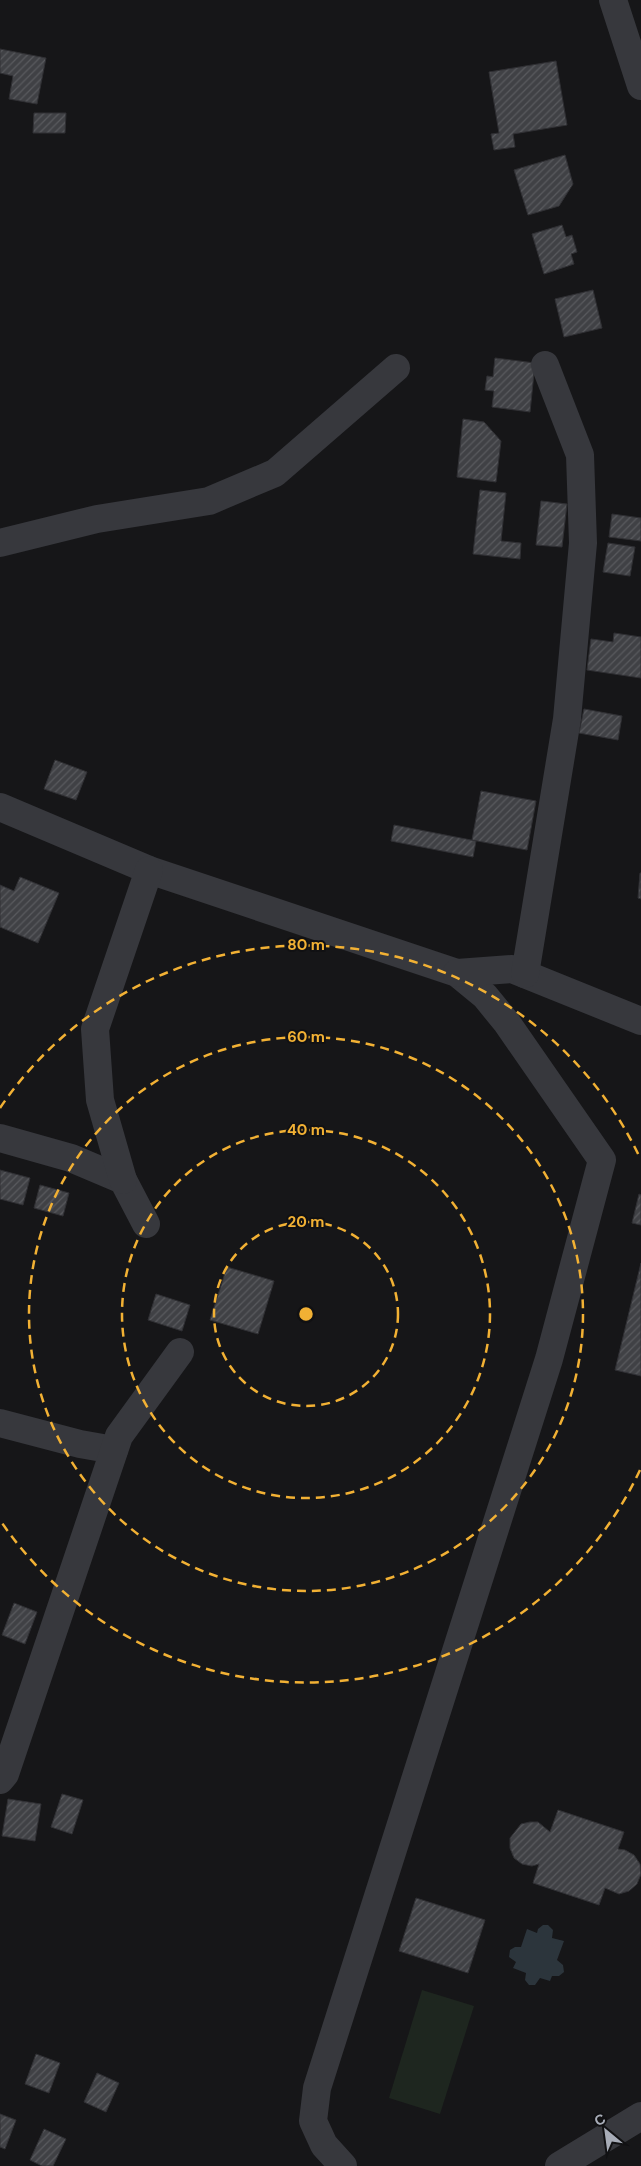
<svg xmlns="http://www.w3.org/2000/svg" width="641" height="2166" font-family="'DM Sans',sans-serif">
  <defs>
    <pattern id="building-hatch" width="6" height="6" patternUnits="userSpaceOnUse" patternTransform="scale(1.25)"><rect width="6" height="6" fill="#404145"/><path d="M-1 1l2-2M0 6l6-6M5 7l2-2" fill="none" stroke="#595a5e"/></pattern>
  </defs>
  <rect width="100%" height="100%" fill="#161618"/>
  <path fill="#1e261f" d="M422,1990l52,16 -34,108 -51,-16z"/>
  <path fill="#2c353c" d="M543,1925h5l5,5 -1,8 12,3 -7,19 6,5 1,7 -5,4h-7l-2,5 -10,-3 -5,7h-6l-4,-5 1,-7 -13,-5 3,-6 -7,-5 1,-7 5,-3h6l6,-18 10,4 1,-4z"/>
  <g fill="url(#building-hatch)" stroke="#303034">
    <path d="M0,49l46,9 -9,46 -28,-5 4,-23 -13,-3z"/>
    <path d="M556,61l11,64 -54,9 2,13 -21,3 -3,-16 8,-1 -10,-61z"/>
    <path d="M34,113h32l-1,20h-32z"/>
    <path d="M565,155l8,29 -14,22 -31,9 -14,-45z"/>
    <path d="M562,225l4,12 6,-2 5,17 -6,2 3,10 -30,10 -12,-40z"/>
    <path d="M593,290l9,38 -38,9 -9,-38z"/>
    <path d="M495,358l40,5 -5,49 -38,-5 2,-16 -9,-1 2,-14 6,1z"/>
    <path d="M463,419l21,3 17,19 -5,41 -39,-5z"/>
    <path d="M480,490l26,3 -5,48 20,2 -1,16 -47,-5z"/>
    <path d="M541,501l26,3 -5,43 -26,-2z"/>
    <path d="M612,514l29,4v23l-32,-4z"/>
    <path d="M608,543l27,4 -5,29 -27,-4z"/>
    <path d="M614,633l27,4v41l-54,-8 4,-31 22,3z"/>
    <path d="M584,709l38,7 -4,24 -39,-7z"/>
    <path d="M55,760l32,12 -11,28 -32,-11z"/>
    <path d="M481,791l55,10 -9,49 -55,-10z"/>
    <path d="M394,825l82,16 -3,16 -82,-16z"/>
    <path d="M640,873h1v26l-3,-1z"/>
    <path d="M20,877l39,16 -21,50 -38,-16v-42l14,6z"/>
    <path d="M0,1170l30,8 -7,27 -23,-6z"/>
    <path d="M40,1185l29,8 -6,23 -29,-8z"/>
    <path d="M639,1194l2,1v30l-9,-2z"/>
    <path d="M641,1263v113l-26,-6z"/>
    <path d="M227,1267l47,14 -16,53 -48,-14z"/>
    <path d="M156,1294l34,11 -8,26 -34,-11z"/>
    <path d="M14,1603l23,9 -12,32 -23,-9z"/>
    <path d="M62,1794l21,6 -11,34 -21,-7z"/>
    <path d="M8,1799l33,5 -6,37 -33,-5z"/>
    <path d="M558,1810l66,22 -6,17 7,1 9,5 6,9 1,10 -4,10 -8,7 -10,3 -14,-6 -6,17 -66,-22 6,-19 -7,2 -10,-2 -8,-6 -4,-10v-10l11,-14 9,-2h8l12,10z"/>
    <path d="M416,1898l69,22 -17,53 -69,-22z"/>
    <path d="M36,2054l24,9 -11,30 -24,-9z"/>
    <path d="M97,2073l22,10 -13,29 -22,-10z"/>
    <path d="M0,2114l16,6 -11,29 -5,-2z"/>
    <path d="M44,2129l22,10 -13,27h-11l-12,-6z"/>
  </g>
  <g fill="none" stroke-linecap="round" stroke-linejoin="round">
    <g stroke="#37383d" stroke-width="28">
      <path d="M613,0l28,86"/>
      <path d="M0,543l97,-24 112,-18 66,-28 121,-105"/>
      <path d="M0,807l149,63 308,103 28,23 22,27 95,137 -53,199 -232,729 -4,33 11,24 19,21"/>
      <path d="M457,973l55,-4 129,52"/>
      <path d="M525,974l42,-255 16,-176 -3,-88 -35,-90"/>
      <path d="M0,1138l71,20 52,22 23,44"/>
      <path d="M123,1180l-23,-80 -5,-71 54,-159"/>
      <path d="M0,1423l80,21 34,6"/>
      <path d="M0,1780l5,-6 114,-338 61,-84"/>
      <path d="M559,2166l82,-50"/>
    </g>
  </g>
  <g fill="none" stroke="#f2b134" stroke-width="2.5" stroke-dasharray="9 6">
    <circle cx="306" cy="1314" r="92"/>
    <circle cx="306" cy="1314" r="184"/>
    <circle cx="306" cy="1314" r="277"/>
    <path d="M640 1470A369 369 0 0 1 0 1520M0 1108A369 369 0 0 1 640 1158"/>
  </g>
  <circle cx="306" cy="1314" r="8" fill="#f2b134" stroke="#111113" stroke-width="2.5"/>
  <g font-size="15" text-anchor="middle" font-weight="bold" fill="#f2b134" stroke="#111113" stroke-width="4" stroke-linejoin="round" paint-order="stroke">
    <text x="306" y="950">80 m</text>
    <text x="306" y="1042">60 m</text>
    <text x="306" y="1135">40 m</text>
    <text x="306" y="1227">20 m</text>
  </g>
  <g transform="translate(606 2131) rotate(331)" stroke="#111113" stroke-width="4" paint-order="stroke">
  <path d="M0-4L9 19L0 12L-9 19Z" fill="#a8adb8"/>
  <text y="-8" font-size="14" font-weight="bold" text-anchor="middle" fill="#a8adb8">С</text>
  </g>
</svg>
